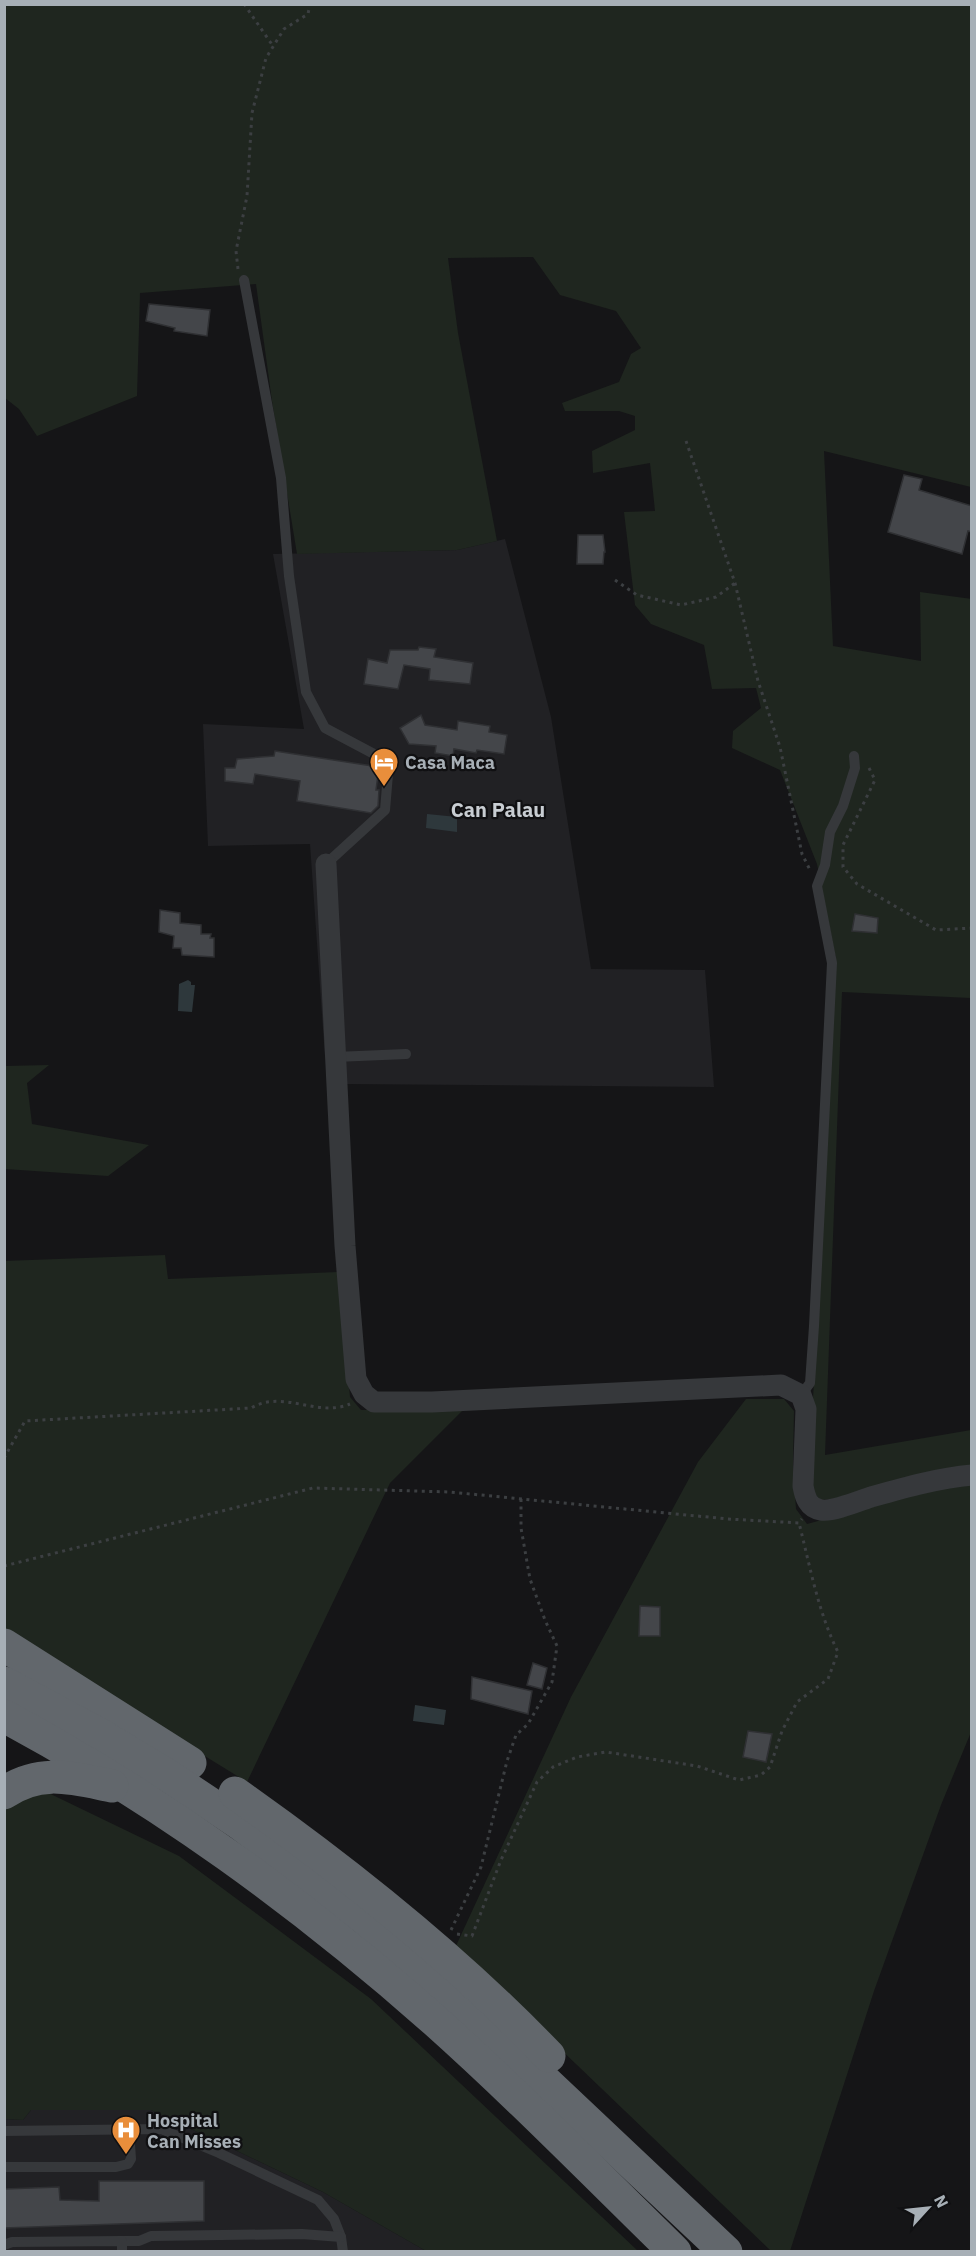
<svg xmlns="http://www.w3.org/2000/svg" width="976" height="2256" font-family="'IBM Plex Sans',sans-serif">
  <rect width="100%" height="100%" fill="#151517"/>
  <g fill="#212124">
    <path d="M505,539l46,178 40,252 114,1 9,117 -369,-3 -20,-27 -15,-213 -102,2 -5,-122 101,5 -31,-175 184,-4z"/>
    <path d="M31,2110h120l172,82 103,59 -421,1v-133l18,1z"/>
  </g>
  <g fill="#1f261f">
    <path d="M4,5h967v482l-147,-36 9,195 88,15 -1,-69 52,7 -1,399 -129,-6 -17,463 146,-25v37l-130,31 -21,2 -9,-11 -1,-32 26,-498 -19,-95 -37,-94 -48,-22 1,-17 28,-23 -5,-20 -44,1 -8,-44 -53,-21 -16,-19 -11,-93 31,-1 -5,-48 -57,10 -1,-22 43,-21v-14l-16,-5h-54l-3,-8 57,-21 12,-28 10,-6 -25,-37 -56,-16 -27,-38 -85,1 10,75 39,208 -40,9 -160,4 -25,-153 -16,-117 -116,9 -3,103 -100,40 -18,-27 -14,-11z"/>
    <path d="M49,1065l-22,18 5,41 117,21 -41,31 -103,-7v-103z"/>
    <path d="M165,1255l3,24 170,-7 12,125 11,13 103,-1 -74,74 -143,299 -242,-149 -1,-372z"/>
    <path d="M746,1399h38l10,12 -1,52 3,46 11,15 151,-41h13v249l-30,73 -67,186 -84,260h-19l-316,-303 116,-251 127,-235z"/>
    <path d="M5,1772l174,84 192,143 267,252h-212l-103,-59 -172,-82h-120l-8,10 -18,-1z"/>
  </g>
  <g fill="#2e383c">
    <path d="M427,814l30,3v15l-31,-4z"/>
    <path d="M188,980l3,2v3h4l-3,27 -14,-1 1,-27z"/>
    <path d="M415,1705l31,5 -2,15 -31,-4z"/>
  </g>
  <g fill="#44464a" stroke="#2f3033" stroke-width="1.5">
    <path d="M149,304l61,6 -3,26 -33,-5 1,-3 -29,-7z"/>
    <path d="M904,475l18,4 -3,11 53,16v26l-4,-1 -6,23 -74,-22z"/>
    <path d="M578,535h25l2,17h-1l-1,12h-26z"/>
    <path d="M419,647l17,2 -2,8 39,6 -3,21 -41,-4 1,-11 -26,-4 -6,24 -34,-5 4,-25 19,4 3,-13h28z"/>
    <path d="M421,715l4,10 32,5 1,-9 32,5 -1,6 18,3 -3,19 -27,-4 -1,3 -22,-4 -1,7 -18,-3 1,-7 -27,-2 -9,-16z"/>
    <path d="M275,751l104,16 -3,23h3l-1,16 -7,7 -74,-12 3,-20 -45,-7 -2,10 -28,-3v-13h10l2,-9 37,-3z"/>
    <path d="M160,910l20,3v10l21,2v9h10l-1,4h4v19l-32,-2 -1,-7h-8l1,-12 -15,-4z"/>
    <path d="M855,914l23,4 -1,15 -25,-2z"/>
    <path d="M640,1606l20,1v29h-21z"/>
    <path d="M533,1663l14,5 -5,21 -15,-4z"/>
    <path d="M472,1677l60,14 -4,23 -57,-15z"/>
    <path d="M748,1731l24,3 -6,28 -23,-5z"/>
    <path d="M99,2181h105v40l-200,7v-39l55,-2 1,13 39,1z"/>
  </g>
  <g fill="none" stroke-linecap="round" stroke-linejoin="round">
    <g stroke="#3c3f42" stroke-width="3" stroke-dasharray="3 4.5" stroke-linecap="butt">
      <path d="M244,4l29,42"/>
      <path d="M238,269l-2,-18 11,-55 5,-83 14,-55 18,-29 24,-15 2,-10"/>
      <path d="M686,441l49,142 23,98 22,66 22,107 8,16"/>
      <path d="M615,580l22,15 44,10 35,-8 19,-14"/>
      <path d="M869,768l6,12 -32,65v22l14,17 79,46 36,-2"/>
      <path d="M4,1458l21,-37 226,-13c32,-19 66,10 99,-4"/>
      <path d="M4,1566l309,-78 137,4 278,27 71,4 3,-4"/>
      <path d="M451,1930l30,-63 26,-106 9,-26 12,-11 24,-42 5,-36 -12,-26 -15,-41 -9,-51v-29"/>
      <path d="M457,1934l15,2 29,-76 36,-78 16,-15 24,-10 29,-5 91,14 42,14 22,-5 9,-8 12,-36 15,-29 31,-23 10,-27c-20,-40 -28,-86 -39,-129"/>
    </g>
    <g stroke="#36383b" stroke-width="10">
      <path d="M244,280l37,198 8,98 17,116 19,36 64,34 -4,48 -59,54"/>
      <path d="M335,1057l71,-3"/>
      <path d="M801,1395l9,-12 4,-57 18,-363 -15,-77 8,-21 5,-33 13,-26 12,-38 -1,-12"/>
      <path d="M4,2131l157,-2 58,24 99,47 16,19 7,18 2,15"/>
      <path d="M4,2167h112l12,-3 3,-5 -2,-30"/>
      <path d="M122,2241h17l12,-5 151,-2 39,3"/>
      <path d="M4,2245l8,-3 110,-1v11"/>
    </g>
    <path stroke="#36383b" stroke-width="21" d="M326,864l19,382 11,133 8,15 10,8h58l349,-17 20,10 5,14 -3,77c2,11 5,22 18,24 12,2 38,-9 50,-13 32,-9 67,-19 101,-22"/>
    <g stroke="#62676c" stroke-width="33">
      <path d="M4,1645l186,118"/>
      <path d="M4,1683l93,50 73,44 69,46 126,96 95,82 266,251"/>
      <path d="M4,1716c158,85 295,185 429,303 83,74 162,155 242,233"/>
      <path d="M4,1793c36,-25 68,-15 108,-7"/>
      <path d="M235,1793c112,79 219,164 314,263"/>
    </g>
  </g>
  <defs>
    <g id="hotel-pin" transform="scale(1.5)"><path d="M0 17L-7.5 6A9.5 9.5 0 1 1 7.5 6Z" fill="#e98e3b" stroke="#101012"/><path d="M-6-4.5h1.5V1H6V5H4.5V3h-9V5H-6ZM-4 0a1.8 1.8 0 1 1 3.6 0ZM.5 0V-2.5h3Q6-2.5 6 0Z" fill="#fff"/></g>
    <g id="hospital-pin" transform="scale(1.5)"><path d="M0 17L-7.5 6A9.5 9.5 0 1 1 7.5 6Z" fill="#e98e3b" stroke="#101012"/><path d="M-5-5h3v3.5h4V-5h3V5h-3V1.5h-4V5h-3Z" fill="#fff"/></g>
  </defs>
  <g fill-rule="evenodd">
    <use href="#hotel-pin" x="384" y="762"/>
    <use href="#hospital-pin" x="126" y="2130"/>
  </g>
  <g text-anchor="middle" dominant-baseline="central" stroke-width="4.5" stroke-linejoin="round" paint-order="stroke">
    <g font-size="18" font-weight="bold" fill="#a7afb6" stroke="#101012" text-anchor="start">
      <text x="405" y="762">Casa Maca</text>
      <text x="147" y="2120">Hospital<tspan x="147" dy="21">Can Misses</tspan></text>
    </g>
    <g font-size="20" font-weight="bold" fill="#c8cdd2" stroke="#101012">
      <text x="498" y="809">Can Palau</text>
    </g>
  </g>
  <rect width="976" height="2256" fill="none" stroke="#a7afb6" stroke-width="12"/>
  <g transform="translate(928 2208) rotate(63)" stroke="#101012" stroke-width="4.5" paint-order="stroke">
  <path d="M0-4.5L10 22L0 15L-10 22Z" fill="#a7afb6"/>
  <text y="-9" font-size="16" font-weight="bold" text-anchor="middle" fill="#a7afb6">N</text>
  </g>
</svg>
